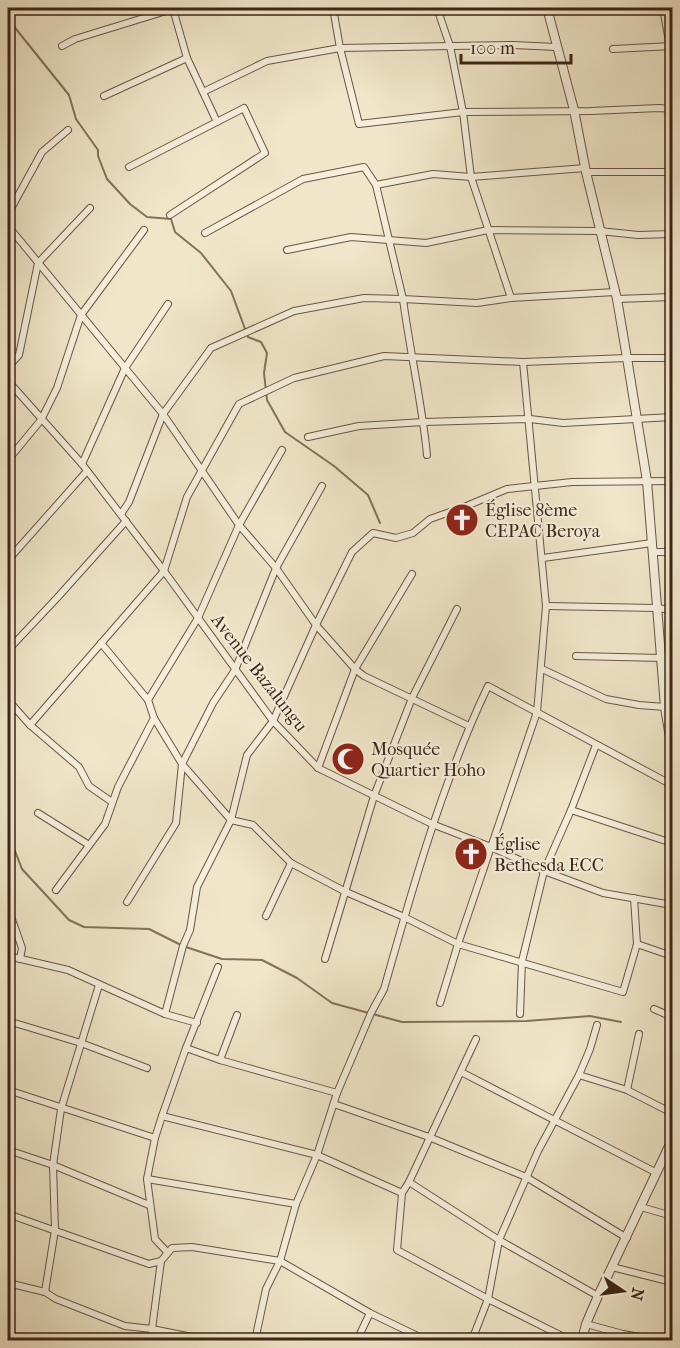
<svg xmlns="http://www.w3.org/2000/svg" width="680" height="1348" font-family="'IM FELL French Canon',serif">
  <rect width="100%" height="100%" fill="#f0e6c9"/>
  <filter id="stains"><feTurbulence type="fractalNoise" baseFrequency=".00333" numOctaves="4"/><feColorMatrix values="0 0 0 0 .2 0 0 0 0 .09 0 0 0 0 .02 0 0 0 .5 -.17"/></filter>
  <radialGradient id="worn" r=".72"><stop offset=".6" stop-color="#630" stop-opacity="0"/><stop offset="1" stop-color="#630" stop-opacity=".3"/></radialGradient>
  <g fill="none" stroke-linecap="round" stroke-linejoin="round">
    <g stroke="#83715d" stroke-width="2">
      <path d="M8,19l61,76 7,24 22,31v6l9,23 23,25 17,13 24,2 4,13 26,21 30,38 17,46 13,5 6,11 -3,20 3,27 18,32 49,34 34,29 12,28"/>
      <path d="M8,843l7,8 7,18 47,51 15,7 65,2 34,17 39,13 40,1 35,18 35,25 70,19 125,-1 63,-5 31,6"/>
    </g>
    <g stroke="#695544" stroke-width="8">
      <g id="minor">
        <path d="M333,8l7,40 19,76 104,-12 128,-1 68,-3 13,1"/>
        <path d="M437,8l13,38 13,66 8,65 40,121"/>
        <path d="M663,8l9,50"/>
        <path d="M173,9l14,49 30,64"/>
        <path d="M62,46l13,-7 101,-31"/>
        <path d="M613,49l59,-3"/>
        <path d="M203,92l64,-31 73,-13 174,-3 42,2"/>
        <path d="M104,96l83,-38"/>
        <path d="M129,167l115,-59 21,45 -95,62"/>
        <path d="M586,172h86"/>
        <path d="M376,185l57,-11 38,3 114,-9"/>
        <path d="M8,214l34,-62 26,-22"/>
        <path d="M8,226l155,188 76,111 37,43 40,57 39,44 9,7 105,50"/>
        <path d="M205,233l98,-54 61,-12 12,18 27,114 74,4 34,-5 104,-6"/>
        <path d="M287,250l64,-13 75,6 62,-13 112,1 38,4 34,-1"/>
        <path d="M617,299l55,-2"/>
        <path d="M8,367l11,-12 19,-92 52,-55"/>
        <path d="M8,381l74,83 82,107 109,150 45,47 114,56 59,23 53,24 59,22 69,12"/>
        <path d="M308,437l51,-11 65,-4 106,-3 33,4 109,-6"/>
        <path d="M8,460l33,-40 16,-32 24,-73 63,-85"/>
        <path d="M82,464l43,-96 43,-64"/>
        <path d="M121,514l8,-12 34,-88 48,-66 83,-37 70,-13 39,1c7,53 19,104 24,156"/>
        <path d="M653,552h19"/>
        <path d="M543,558l109,-15"/>
        <path d="M8,560l79,-89"/>
        <path d="M546,606l111,2 15,2"/>
        <path d="M101,643l47,57 6,18 28,46 49,56 22,5 38,38 55,29 58,25 54,27 165,48 14,-48 -3,-46"/>
        <path d="M8,650l49,-52 69,-77"/>
        <path d="M576,656l86,2"/>
        <path d="M542,669l64,30 33,6 26,2"/>
        <path d="M663,675l9,2"/>
        <path d="M8,700l22,25 49,42 10,19 23,16"/>
        <path d="M148,700l50,-82 41,-93 43,-75"/>
        <path d="M30,725l134,-154 23,-74 52,-93 55,-26 90,-22 139,6 104,-4h45"/>
        <path d="M318,768l37,-99 57,-95"/>
        <path d="M571,810l101,33"/>
        <path d="M38,813l51,32"/>
        <path d="M56,890l49,-66 13,-37 36,-69"/>
        <path d="M127,902l49,-79 6,-59 31,-61 22,-33 41,-102 46,-82"/>
        <path d="M8,908l14,40 -2,11"/>
        <path d="M266,916l25,-53"/>
        <path d="M637,944l35,12"/>
        <path d="M8,956l60,14 97,44 32,9"/>
        <path d="M325,959l49,-163 38,-98 45,-89"/>
        <path d="M440,1003l18,-59 79,-232 9,-106 -23,-244"/>
        <path d="M654,1009l18,8"/>
        <path d="M165,1014l18,-68 7,-16 7,-43 34,-67 16,-65 26,-34 43,-96 36,-73 21,-19 23,5 17,-5 17,-14 34,-12 43,-18 65,-7 100,-1"/>
        <path d="M520,1014l2,-53 22,-90 27,-61 25,-65"/>
        <path d="M8,1021l73,22 66,25"/>
        <path d="M476,1039l-67,143 -7,11 -5,57 91,49 82,41"/>
        <path d="M186,1048l34,12 117,33"/>
        <path d="M220,1060l17,-45"/>
        <path d="M461,1072l196,101"/>
        <path d="M579,1075l48,15 45,23"/>
        <path d="M8,1090l147,48"/>
        <path d="M627,1090l12,-56"/>
        <path d="M334,1104l95,33 97,40 101,61"/>
        <path d="M162,1116l155,39 85,38"/>
        <path d="M8,1150l45,15 96,40"/>
        <path d="M147,1179l149,25"/>
        <path d="M409,1182l90,58 99,56"/>
        <path d="M641,1207l31,9"/>
        <path d="M8,1214l141,50 12,-3 11,-13 20,-1 88,14 90,52 56,27"/>
        <path d="M167,1252l-12,-13 -8,-60 8,-41 7,-22 24,-68 32,-81"/>
        <path d="M612,1267l60,15"/>
        <path d="M8,1283l37,9 11,7 69,27 27,3 9,-68"/>
        <path d="M45,1292l10,-62 -2,-65 8,-56 38,-124"/>
        <path d="M586,1324l37,10 33,6"/>
        <path d="M153,1340l-1,-11 55,11"/>
        <path d="M258,1340l-1,-9 9,-42 14,-28 16,-57 21,-49 20,-62 34,-80 13,-24c29,-103 58,-206 104,-303l184,99"/>
        <path d="M357,1340l13,-27"/>
        <path d="M472,1340l16,-41 11,-59 39,-89 41,-76 11,-26 7,-24"/>
      </g>
    </g>
    <g stroke="#695544" stroke-width="10">
      <g id="tertiary">
        <path d="M547,8l27,102 12,62 31,127 10,59 20,123 18,226 7,43"/>
        <path d="M582,1340l4,-16 12,-28 74,-156"/>
      </g>
    </g>
    <use href="#minor" stroke="#f5efdc" stroke-width="6"/>
    <use href="#tertiary" stroke="#f5efdc" stroke-width="8"/>
  </g>
  <defs>
    <g id="church-disc" transform="scale(1.725)"><circle r="9.5" fill="#8f2418" stroke="#f5efdc"/><path d="M-1.2-6h2.4v3.5h3.3v2.4h-3.3V6h-2.4V-.1h-3.3v-2.4h3.3Z" fill="#fff"/></g>
    <g id="mosque-disc" transform="scale(1.725)"><circle r="9.5" fill="#8f2418" stroke="#f5efdc"/><path d="M3.5-4.9A6 6 0 1 0 3.5 4.9A5 5 0 1 1 3.5-4.9Z" fill="#fff"/></g>
  </defs>
  <g fill-rule="evenodd">
    <use href="#church-disc" x="462" y="520"/>
    <use href="#mosque-disc" x="348" y="759"/>
    <use href="#church-disc" x="471" y="854"/>
  </g>
  <g text-anchor="middle" dominant-baseline="central" stroke-width="4.5" stroke-linejoin="round" paint-order="stroke">
    <g font-size="18" fill="#3c2517" stroke="#f5efdc" text-anchor="start">
      <text x="485" y="510">Église 8ème<tspan x="485" dy="21">CEPAC Beroya</tspan></text>
      <text x="371" y="749">Mosquée<tspan x="371" dy="21">Quartier Hoho</tspan></text>
      <text x="494" y="844">Église<tspan x="494" dy="21">Bethesda ECC</tspan></text>
    </g>
    <g font-size="18" fill="#3c2517" stroke="#f5efdc">
      <text transform="translate(259 673) rotate(52)">Avenue Bazalungu</text>
    </g>
  </g>
  <rect width="680" height="1348" fill="none" stroke="#f0e6c9" stroke-width="30"/>
  <rect x="9" y="9" width="662" height="1330" fill="none" stroke="#3c2517" stroke-width="3"/>
  <rect x="15" y="15" width="650" height="1318" fill="none" stroke="#3c2517" stroke-width="1.5"/>
  <g transform="translate(623 1291) rotate(103)" stroke="#f5efdc" stroke-width="4.5" paint-order="stroke">
  <path d="M0-4.5L10 22L0 15L-10 22Z" fill="#3c2517"/>
  <text y="-9" font-size="16" font-weight="bold" text-anchor="middle" fill="#3c2517">N</text>
  </g>
  <path d="M461 54v9h110v-9" fill="none" stroke="#3c2517" stroke-width="3"/>
  <text x="470" y="54" font-size="18" fill="#3c2517" stroke="#f5efdc" stroke-width="4.5" paint-order="stroke">100 m</text>
  <rect width="100%" height="100%" filter="url(#stains)"/>
  <rect width="100%" height="100%" fill="url(#worn)"/>
</svg>
